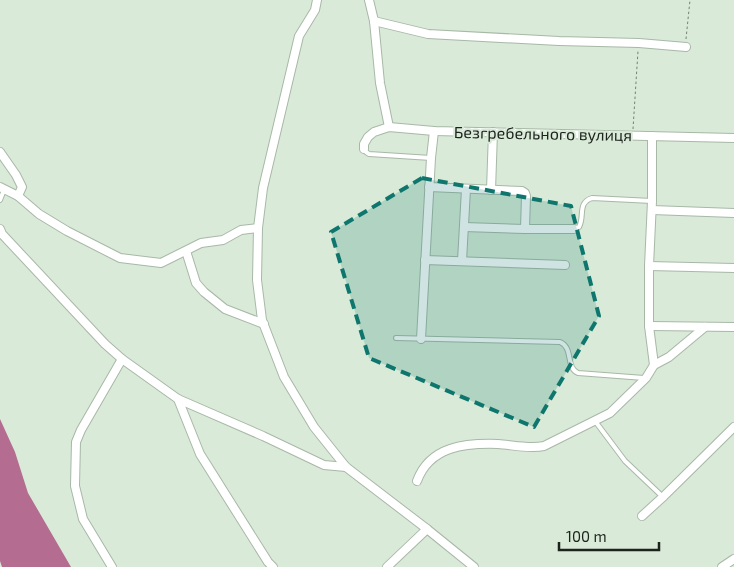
<svg xmlns="http://www.w3.org/2000/svg" width="734" height="567" font-family="'Exo 2',sans-serif">
  <rect width="100%" height="100%" fill="#d9ead8"/>
  <path fill="#b46d90" d="M0,419l15,33 13,41 43,74h-69l-2,-6z"/>
  <g fill="none" stroke-linecap="round" stroke-linejoin="round">
    <g stroke="#a8b8a7" stroke-width="6">
      <g id="lane">
        <path d="M364,149l2,3 3,2 62,4"/>
        <path d="M0,200l4,-10"/>
        <path d="M574,229l5,-2c6,-11 -2,-24 13,-29l60,3"/>
        <path d="M396,338l164,4c14,6 5,25 18,31l66,5"/>
        <path d="M595,421l30,40 38,36"/>
      </g>
    </g>
    <g stroke="#a8b8a7" stroke-width="10">
      <g id="street">
        <path d="M317,0l-2,10 -16,26 -36,152 -5,40 -1,52 5,40 22,57 30,50 32,40 81,62 47,38"/>
        <path d="M369,0l5,21 6,62 9,44"/>
        <path d="M374,21l54,13 131,7 80,2 47,4"/>
        <path d="M364,149v-5l4,-7 6,-5 15,-5 45,4 300,7"/>
        <path d="M0,152l16,23 6,12 -4,9"/>
        <path d="M0,187l18,9 21,18 28,17 53,27 41,5 40,-20 22,-3 18,-10 17,-2"/>
        <path d="M429,187l93,4 3,2 1,3 -1,33"/>
        <path d="M491,190l2,-58"/>
        <path d="M652,210l82,3"/>
        <path d="M464,227l61,2h49"/>
        <path d="M0,229l2,5 103,110 17,15 56,40 85,37 61,29 22,2"/>
        <path d="M186,251l10,32 8,9 21,17 39,15"/>
        <path d="M425,260l140,5"/>
        <path d="M462,261l4,-72"/>
        <path d="M649,266l85,2"/>
        <path d="M649,326l85,1"/>
        <path d="M421,339l10,-181 3,-27"/>
        <path d="M654,365l15,-8 36,-30"/>
        <path d="M178,399l22,55 68,108 5,5"/>
        <path d="M417,481c13,-35 48,-38 81,-37 15,1 31,5 46,2l66,-33 36,-35 8,-13 -5,-39v-60l3,-65v-65"/>
        <path d="M642,516l22,-20 70,-69"/>
        <path d="M112,567l-29,-48 -8,-33 1,-44 5,-12 41,-71"/>
        <path d="M387,567l40,-38"/>
        <path d="M722,567l12,-8"/>
      </g>
    </g>
    <g stroke="#758075" stroke-width="1" stroke-dasharray="2.5 2.5" stroke-linecap="butt">
      <path d="M686,39l4,-39"/>
      <path d="M633,129l5,-78"/>
    </g>
    <use href="#lane" stroke="#fff" stroke-width="4"/>
    <use href="#street" stroke="#fff" stroke-width="8"/>
  </g>
  <path fill="#0f766e" fill-opacity="0.2" stroke="#0f766e" stroke-width="4" stroke-dasharray="10 6" stroke-linejoin="round" d="M422,178l149,28 28,110 -65,111 -165,-69 -38,-126z"/>
  <g text-anchor="middle" dominant-baseline="central" stroke-width="4" stroke-linejoin="round" paint-order="stroke">
    <g font-size="16" fill="#1c221c" stroke="#d9ead8">
      <text transform="translate(543 133) rotate(1)">Безгребельного вулиця</text>
    </g>
  </g>
  <path d="M559 542v8h100v-8" fill="none" stroke="#1c221c" stroke-width="2.5"/>
  <text x="566" y="542" font-size="15" fill="#1c221c" stroke="#d9ead8" stroke-width="4" paint-order="stroke">100 m</text>
</svg>
